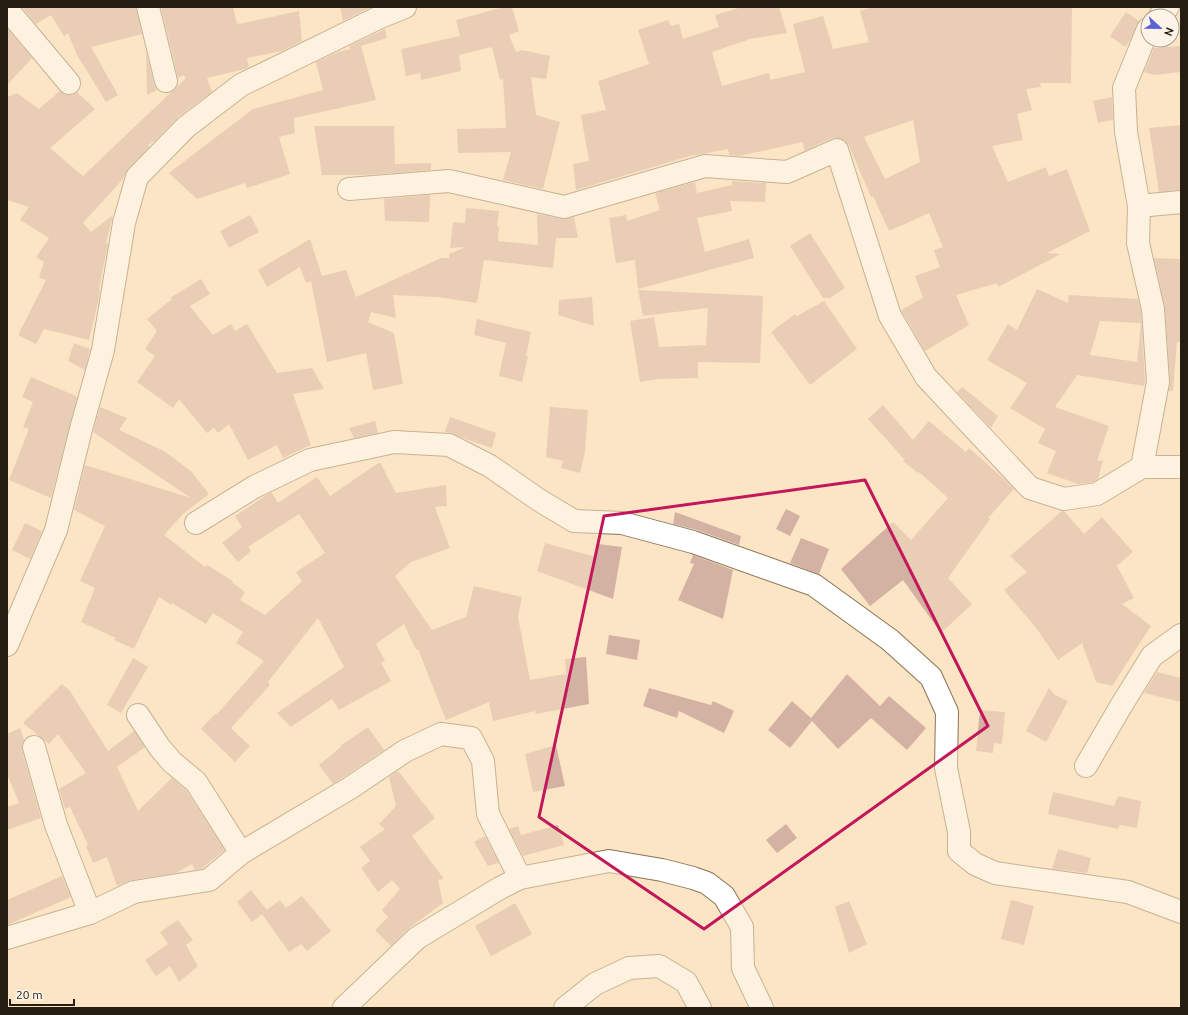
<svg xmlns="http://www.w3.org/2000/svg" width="1188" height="1015" font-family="Ubuntu,sans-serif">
  <rect width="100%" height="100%" fill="#fce5c4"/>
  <g fill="#d3b1a3" fill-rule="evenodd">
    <path d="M22,7h114l6,27 -51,13 27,48 -12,7 -29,-47 -9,-22 -4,3 -13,-21 -15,9z"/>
    <path d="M161,7h72l4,17 2,-1v1l60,-13 3,30 -20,10 -35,7 2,9 -4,2 -38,9 5,14 -34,25 -23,24 -7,4 1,2 -21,22 -5,10 -40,44 8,9 22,-17 -7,28 2,1 -9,45 1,1 -2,12 -9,38 -45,-11 -8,15 -18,-9 28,-55 -7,-2 5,-16 -8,-5 13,-19 -29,-18 9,-13 -22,-7v-103l10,-4 22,16 21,-18 5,4h6l6,-3 18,17 -45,39 33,28 103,-98 -3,-3 -5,3z"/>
    <path d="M340,7h32l-29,14z"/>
    <path d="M504,7h8l7,24 -10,4 7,17 6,-2 28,6 -4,23 -15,-2 5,38 24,7 -17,67 -40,-9 8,-28 -53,1 -1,-24 49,-1 -3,-49 -3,1 -8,-33 -33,8 2,16 -40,9 -1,-7 -14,3 -5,-27 59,-13 -4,-16z"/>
    <path d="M742,7h37l8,26 -37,6 -38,13 10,34 46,-13 2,1v6l35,-8 -12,-48 30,-8 10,33 36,-7 -9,-31 12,-4h200l-1,76h-31l1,4 -15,2 6,21 -15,4 6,26 -31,6 16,36 38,-15 3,9 18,-7 23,62 -43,22 14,1 -63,33 -1,-4 -41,12 13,30 -44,26 -24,-41 22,-12 -8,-22 25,-9 -6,-17 9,-3 -14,-34 -40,18 -16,-35 -2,1 -22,-51 -4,-6 -7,-2h-6l-28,13 -1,-9 -64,14 -10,-1 -1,-6 -26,5 -12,2 -114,34 -3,-26 16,-3 -8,-46 25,-5 -8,-29 51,-17 -11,-34 30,-10 3,6 8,-2 4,15 36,-12 -4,-12zM913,120l7,42 -35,17 -21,-42z"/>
    <path d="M1126,12l13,9 -9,20 -5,6 -15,-11z"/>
    <path d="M7,28l25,30 -25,27z"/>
    <path d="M385,29l2,9 -26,8 15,54 -82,18 1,15 -16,4 11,37 -43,14 -2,-5 -48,16 -28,-26 84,-64 70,-19 -7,-28 22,-10 12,-3 -1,-3z"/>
    <path d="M1181,46v26l-27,3 -10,-3 10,-24z"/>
    <path d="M146,51l8,33 3,6 -10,5z"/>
    <path d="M1112,97l1,23 -15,3 -5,-22z"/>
    <path d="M1181,125v65l-22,2 -10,-64z"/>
    <path d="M314,126h80l1,38 36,-1v7l-65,5h-44z"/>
    <path d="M732,181l34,2 -1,19 -35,-1 2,10 -35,7 8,34 44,-13 5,19 -116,31 -3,-29 -19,3 -7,-45 17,-3 1,6 33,-11 -5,-17 40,-11 2,11 35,-8z"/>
    <path d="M430,195l-1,27 -44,-1 -1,-22z"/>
    <path d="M466,208l33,3 -2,16h2l-1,14 40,4 -1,-31 25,5 12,-2 4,21h-22l-3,30 -69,-8 -7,43 -39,-6 -45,-2 3,23 -25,-6 -3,10 26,11 9,51 -30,6 -7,-37 -39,9 -16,-81 -5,2 -6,-16 -33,20 -9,-17 52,-31 12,37 24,-6 10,27 85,-39h8v-4l17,-7 -16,1 3,-26 12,1z"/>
    <path d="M250,215l9,17 -30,16 -9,-17z"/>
    <path d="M810,233l35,55 -15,10h-7l-33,-52z"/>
    <path d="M1154,258l27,1v83h-4l-4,49h-4l1,-10 -5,-73z"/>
    <path d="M201,279l9,15 -20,12 23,29 18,-11 4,7 12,-7 30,49 35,-5 12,21 -31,5 18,51 -28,13 -6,-13 -29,15 -19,-36 -11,9 -4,-5 -7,5 -28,-34 -6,9 -36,-26 18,-26 -10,-7 12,-18 -10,-12 25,-20 -2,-1z"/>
    <path d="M1037,289l31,14 1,-8 69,4 3,12 4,70 -1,5 -67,-11 -22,32 54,19 -12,35 6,-1 -5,19 -5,3 -15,2 -31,-11 9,-22 -18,-8 7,-14 -35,-21 17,-25 -40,-23 21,-36 9,6zM1100,321l41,2 -4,39 -47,-7z"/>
    <path d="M638,290l125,6 -3,67 -62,-1v16l-40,1 -18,3 -10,-61 24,-4 5,30 47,-2 2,-37 -65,8z"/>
    <path d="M592,297l2,29 -36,-11 1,-15z"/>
    <path d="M824,301l33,48 -47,36 -39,-53 24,-18 2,2z"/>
    <path d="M477,319l54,13 -5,24 2,1 -6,25 -23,-6 7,-33 -32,-8z"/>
    <path d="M74,343l16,6 -5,21 -17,-9z"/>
    <path d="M31,377l45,19 1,2 -26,100 -42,-18 20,-51 -6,-2 10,-25 -11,-5z"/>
    <path d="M962,387l36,29 -7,12 -34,-36z"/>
    <path d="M883,405l30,35 16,-19 37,31 3,-4 34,30 11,11 -26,29 2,1 -42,59 24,26 -31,29 -38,-53 -33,26 -29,-37 52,-47 18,18 37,-42 -29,-26 -1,1 -15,-12 2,-1 -37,-41z"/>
    <path d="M100,407l27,11 -8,12 45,21 27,20 18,23 -26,20 -19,21 41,32 2,-2 26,16 -1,1 13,10 -5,8 25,15 37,-34 -6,-9 29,-19 -26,-39 -51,33 3,4 -13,11 -16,-19 20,-16 -7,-11 36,-24 7,11 39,-26 13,19 50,-34 16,31 50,-8 1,21 -12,1 15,41 -39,14 -16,14 37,54 34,-13 8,-31 48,11 -4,20 12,63 36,-6 -1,-15 21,-2 3,47 -53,10 -1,-3 -42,10 -4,-19 -43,18 -28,-71 -2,1 -12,-26 -28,20 9,17 -4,2 10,18 -52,29 -7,-11 -41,28 -14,-14 67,-46 -26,-49 -50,64 2,3 -39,43 19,18 -15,16 -34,-33 14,-15 1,1 48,-54 -28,-18 7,-11 -30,-19 -7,11 -34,-21 -1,2 -12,-8 -25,52 -20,-9 2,-2 -35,-16 14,-34 -15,-7 25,-55 -31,-16 11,-45 106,33 -98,-66z"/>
    <path d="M550,407l38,3 -3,42 -5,21 -19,-5 2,-7 -17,-4z"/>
    <path d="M450,417l46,16 -4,15 -24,-8 -14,-6 -9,-2z"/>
    <path d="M375,421l3,12 -24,5 -5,-10z"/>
    <path d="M786,509l14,7 -10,20 -14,-7z"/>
    <path d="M1062,511h2l20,23 18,-17 31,35 -16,14 17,32 -12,6 29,22 -39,60 -16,-4 -14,-39 -24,17 -21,-31 -33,-39 23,-18 -17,-16z"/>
    <path d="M675,512l66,24 -2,9 -42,-15 -24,-6z"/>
    <path d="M25,523l17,8 -12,28 -18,-9z"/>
    <path d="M801,538l28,11 -10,25 -29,-11z"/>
    <path d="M545,543l51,14 2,-13 24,3 -9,52 -76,-28z"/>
    <path d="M693,555l40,15 -10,49 -45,-19 16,-36 -4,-1z"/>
    <path d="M609,635l31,5 -3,20 -31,-6z"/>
    <path d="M133,658l15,9 -27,46 -14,-8z"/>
    <path d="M1157,672l24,6v24l-37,-9z"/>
    <path d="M847,674l33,32 9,-10 37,32 -19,22 -36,-32 -33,31 -26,-28 -22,27 -22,-18 24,-29 19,17z"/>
    <path d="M62,684l8,7 38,60 26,-20 11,16 -28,20 21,44 34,-33 14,12 39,60 -24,19 -6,1 -3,-6 -16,9 -44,7 -15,6 -10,-29 -14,6 -7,-17 2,-1 -18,-38 -5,2 -6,-20 27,-16 -28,-39 -9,10 -26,-21z"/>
    <path d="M649,688l62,17 2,-4 21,10 -10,22 -45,-22 -2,7 -34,-12z"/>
    <path d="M1049,688l6,7 13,6 -22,41 -20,-11z"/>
    <path d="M980,710l25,2 -3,32 -8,-1 -1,10 -17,-2z"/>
    <path d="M368,727l16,23 -51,34 -14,-19 22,-18 -1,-1z"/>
    <path d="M20,728l4,12 -2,4v6l19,68 -34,12v-23l12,-4 -12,-29v-40z"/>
    <path d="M556,745l9,41 -32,6 -8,-38z"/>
    <path d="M398,771l37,47 -23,18 32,43 -6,1 5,23 -35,26 -17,17 -16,-16 13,-13 -6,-7 18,-21 -8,-9 -14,12 -17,-24 9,-7 -10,-14 25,-18 -6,-5 17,-18 -7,-29z"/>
    <path d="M1053,792l61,14 4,-10 23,5 -4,27 -17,-3 -2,4 -70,-15z"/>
    <path d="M786,824l11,14 -20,15 -11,-13z"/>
    <path d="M558,825l6,20 -41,11 -14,-27 9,-3 3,9z"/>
    <path d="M485,836l14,27 -11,3 -14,-24z"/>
    <path d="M1058,849l33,9 -4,15 -35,-4z"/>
    <path d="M62,876l9,21 -64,28v-25z"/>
    <path d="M251,890l16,20 13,-10 6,8 16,-12 29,35 -24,20 -6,-7 -12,8 -27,-38 -10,8 -15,-20z"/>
    <path d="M1011,900l23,6 -10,39 -23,-6z"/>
    <path d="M849,901l18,43 -18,9 -14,-46z"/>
    <path d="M515,903l17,31 -41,22 -16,-30z"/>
    <path d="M178,920l15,20 -7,5 12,21 -19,16 -9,-16 -14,10 -11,-16 23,-16 -8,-12z"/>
  </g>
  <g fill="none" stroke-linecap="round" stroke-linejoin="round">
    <g stroke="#887356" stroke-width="24">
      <g id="minor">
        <path d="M148,7l18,74"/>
        <path d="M7,9l62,74"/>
        <path d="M1160,16l8,-9"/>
        <path d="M349,189l100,-8 115,26 141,-41 82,6 50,-22 53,166 36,61 104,111 34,11 33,-5 45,-27h39"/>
        <path d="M1139,206l42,-4"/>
        <path d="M1142,467l16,-85 -5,-73 -15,-66 1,-37 -13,-74 -2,-44 24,-59"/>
        <path d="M196,523l58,-36 56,-27 84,-18 55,3 41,21 49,34 35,21 48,2 71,19 121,43 76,55 41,37 16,35 -1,56 13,64v19l16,13 20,9 133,19 53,20"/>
        <path d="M7,645l49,-115 25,-101 22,-79 21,-127 13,-46 49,-50 55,-42 137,-67 27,-11"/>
        <path d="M138,715l22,33 12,14 24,20 45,71"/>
        <path d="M34,747l22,78 34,88"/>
        <path d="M1086,766l35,-60 31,-50 29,-21"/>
        <path d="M7,938l83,-25 44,-21 75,-12 32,-27 109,-65 55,-37 36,-17 30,4 12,23 5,53 32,64"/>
        <path d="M344,1008l73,-70 83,-50 20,-10 89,-17 53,9 31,8 14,5 17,13 18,31 1,41 19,40"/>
        <path d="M565,1008l30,-24 34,-16 30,-2 27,16 14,26"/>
      </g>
    </g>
    <use href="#minor" stroke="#fff" stroke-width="22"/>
  </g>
  <path d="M0 0H1188V1015H0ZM865,480l123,246 -284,203 -165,-112 65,-301z" fill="#fce5c4" fill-opacity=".55" fill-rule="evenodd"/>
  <path fill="none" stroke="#c2185b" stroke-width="3" stroke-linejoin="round" d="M865,480l123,246 -284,203 -165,-112 65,-301z"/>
  <rect width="1188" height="1015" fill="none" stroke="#261d12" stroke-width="16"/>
  <g transform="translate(1160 28) rotate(112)"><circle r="19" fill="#fdf4e7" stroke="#a79e92"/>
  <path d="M0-3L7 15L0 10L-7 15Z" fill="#5c61d8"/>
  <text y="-6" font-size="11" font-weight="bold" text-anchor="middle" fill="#261d12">N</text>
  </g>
  <path d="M10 999v6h64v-6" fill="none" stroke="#261d12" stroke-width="2"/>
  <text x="16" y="999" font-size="12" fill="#261d12" stroke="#fdf4e7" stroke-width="3" paint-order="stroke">20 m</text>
</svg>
